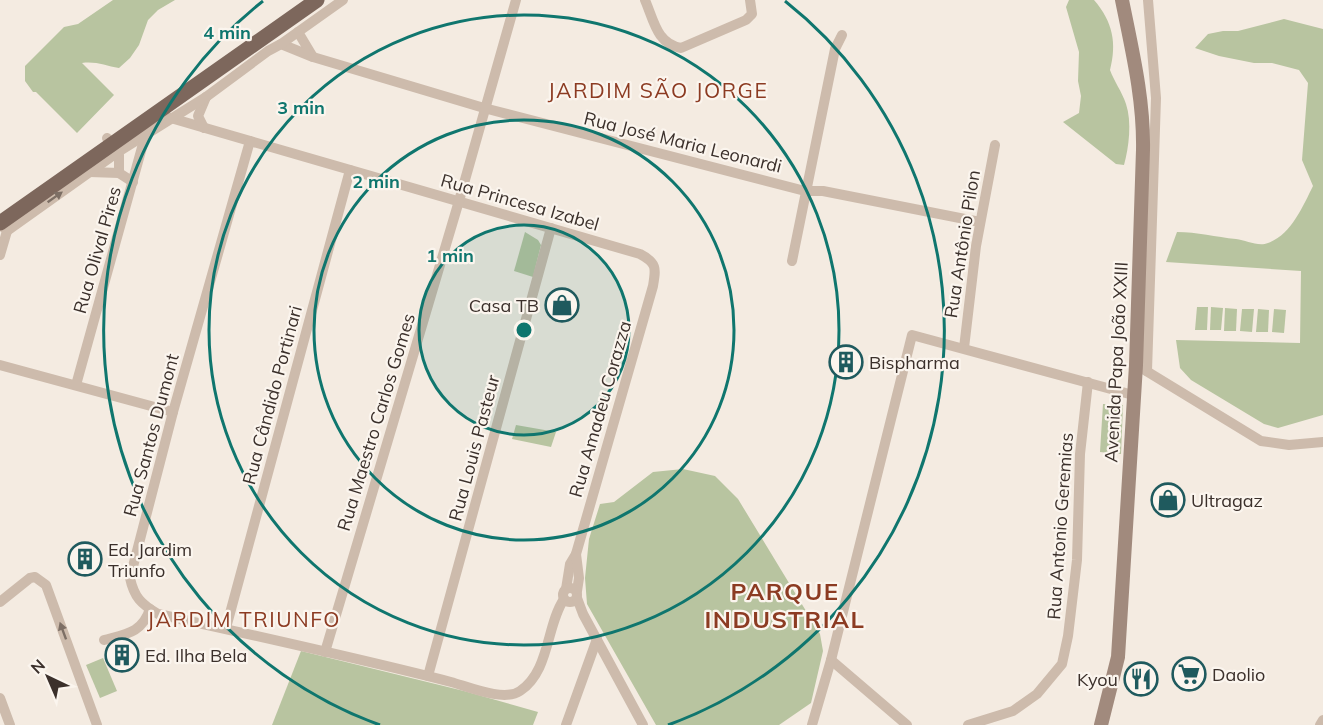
<svg xmlns="http://www.w3.org/2000/svg" width="1323" height="725" font-family="Mulish,sans-serif">
  <rect width="100%" height="100%" fill="#f4ebe1"/>
  <g fill="#b8c4a0">
    <path d="M113,0h62l-17,10 -10,10 -9,25 -9,13 -11,10c-13,-2 -23,-7 -37,-5l32,32 -37,38 -41,-41h-3l-8,-11v-15l39,-39 14,-3z"/>
    <path d="M1069,0h25c19,22 23,43 16,70 4,11 12,22 16,34 6,18 3,43 -2,61l-8,-1 -53,-42 16,-9 2,-17 -3,-15 1,-29 -13,-45z"/>
    <path d="M1284,19l39,10v386l-45,13 -14,-4 -73,-44 -11,-12 -4,-28 124,3 1,-72 -135,-9 11,-30c20,0 39,5 59,7 10,1 22,8 32,4 23,-8 35,-37 45,-57l-11,-26 6,-77 -9,-13 -27,-7h-18l-35,-7 -24,-8 13,-14 15,-3h15z"/>
    <path d="M525,232l13,8 3,5 -8,32 -19,-6z"/>
    <path d="M1197,307h11l-1,23h-12z"/>
    <path d="M1211,307l12,1 -2,22h-11z"/>
    <path d="M1225,308l12,1 -1,22h-12z"/>
    <path d="M1242,309h12l-2,23 -12,-1z"/>
    <path d="M1258,309l11,1 -1,22h-12z"/>
    <path d="M1274,309l12,1 -2,23 -12,-1z"/>
    <path d="M1103,404l20,1 -2,49 -21,-2z"/>
    <path d="M516,425l40,7 -5,15 -39,-8z"/>
    <path d="M683,469l32,7 23,23 82,135 3,17 -12,52 -32,22h-123l-69,-121 -2,-26 4,-39 11,-35 14,-2 39,-30z"/>
    <path d="M301,651l163,40 74,21 -5,13h-261z"/>
    <path d="M103,658l14,33 -17,7 -14,-33z"/>
  </g>
  <g fill="none" stroke-linecap="round" stroke-linejoin="round">
    <g stroke="#cdbbac" stroke-width="10">
      <path d="M645,0c9,21 12,44 36,48l65,-28 6,-6 -2,-14"/>
      <path d="M298,32l15,25"/>
      <path d="M281,44l32,13 171,51 321,83h18l157,31"/>
      <path d="M157,114l483,140c17,9 16,14 13,32l-77,268 -6,10 -4,25"/>
      <path d="M204,128l-6,-12 8,-19"/>
      <path d="M107,138l12,17v18"/>
      <path d="M250,141l-77,271 -43,166c4,19 11,26 28,36 98,22 196,43 293,68 18,5 53,20 69,9 30,-20 26,-65 44,-92"/>
      <path d="M90,172l29,1 14,9"/>
      <path d="M7,231l111,-79 88,-55 62,-46 13,-7 62,-44"/>
      <path d="M0,255l7,-24 -5,-5"/>
      <path d="M792,261l43,-212 7,-14"/>
      <path d="M964,348l12,-102 19,-101"/>
      <path d="M0,365l173,47"/>
      <path d="M1143,369l118,72 28,4 34,-3"/>
      <path d="M1147,371l9,-273 -8,-98"/>
      <path d="M76,385l70,-252"/>
      <path d="M576,554l3,24 -2,13"/>
      <circle cx="570" cy="595" r="7"/>
      <path d="M577,598l6,16 60,111"/>
      <path d="M0,602l30,-24 5,-1 11,8 51,140"/>
      <path d="M226,628l124,-458"/>
      <path d="M104,640c22,-6 38,-7 46,-31"/>
      <path d="M325,652l134,-451 57,-201"/>
      <path d="M831,660l76,65"/>
      <path d="M428,676l123,-448"/>
      <path d="M0,698l10,27"/>
      <path d="M566,725l31,-86"/>
      <path d="M812,725l19,-65 81,-325 221,60"/>
      <path d="M968,725l45,-14 24,-17 25,-30 6,-28 9,-76 3,-106 8,-72"/>
      <path d="M1320,725l3,-5"/>
    </g>
    <path stroke="#a18a7d" stroke-width="14" d="M1101,725l17,-68 18,-292 7,-215c1,-51 -11,-100 -21,-150"/>
    <path stroke="#7d675c" stroke-width="15" d="M0,223l317,-223"/>
  </g>
  <defs><path id="oneway-solid" d="M-6-.8H1V-3.2L6.5 0L1 3.2V.8H-6Z" transform="scale(1.5)"/></defs>
  <g fill="#7d6f65">
    <use href="#oneway-solid" transform="translate(55 197) rotate(-35)"/>
    <use href="#oneway-solid" transform="translate(63 631) rotate(-110)"/>
  </g>
  <circle cx="524" cy="330" r="105" fill="#0f766e" fill-opacity=".12"/>
  <g fill="none" stroke="#0f766e" stroke-width="3">
    <circle cx="524" cy="330" r="105"/>
    <circle cx="524" cy="330" r="210"/>
    <circle cx="524" cy="330" r="315"/>
    <path d="M380 725A420 420 0 0 1 263 1M785 1A420 420 0 0 1 668 725"/>
  </g>
  <defs>
    <g id="shop-ring" transform="scale(1.725)"><circle r="9.5" fill="#fbf5ee" stroke="#1f5a5e" stroke-width="1.5"/><path d="M-5-2.5h2.3a2.7 3.5 0 0 1 5.4 0H5L5.5 6h-11ZM-1.5-2.5h3a1.5 2.3 0 0 0-3 0Z" fill="#1f5a5e"/></g>
    <g id="building-ring" transform="scale(1.725)"><circle r="9.5" fill="#fbf5ee" stroke="#1f5a5e" stroke-width="1.5"/><path d="M-4-6H4V6H1V3H-1V6H-4ZM-2.5-4.3h1.7v1.8h-1.7ZM.8-4.3h1.7v1.8H.8ZM-2.5-1h1.7V.8h-1.7ZM.8-1h1.7V.8H.8Z" fill="#1f5a5e"/></g>
    <g id="supermarket-ring" transform="scale(1.725)"><circle r="9.5" fill="#fbf5ee" stroke="#1f5a5e" stroke-width="1.5"/><path d="M-6-5.5h2.5l.6 2H6L4.5 2H-2.5L-4.4-4H-6ZM-1.5 3.2a1.3 1.3 0 1 0 .1 0ZM3 3.2a1.3 1.3 0 1 0 .1 0Z" fill="#1f5a5e"/></g>
    <g id="restaurant-ring" transform="scale(1.725)"><circle r="9.5" fill="#fbf5ee" stroke="#1f5a5e" stroke-width="1.5"/><path d="M-5-6h1v4h1v-4h1v4h1v-4h1v5L-1.5 .5V6h-2V.5L-5-1ZM5-6V6H3V1.5H1.5Q1.5-4 5-6Z" fill="#1f5a5e"/></g>
  </defs>
  <g fill-rule="evenodd">
    <use href="#shop-ring" x="562" y="305"/>
    <use href="#building-ring" x="846" y="362"/>
    <use href="#shop-ring" x="1168" y="500"/>
    <use href="#building-ring" x="85" y="559"/>
    <use href="#building-ring" x="122" y="655"/>
    <use href="#supermarket-ring" x="1189" y="674"/>
    <use href="#restaurant-ring" x="1141" y="679"/>
  </g>
  <g text-anchor="middle" dominant-baseline="central" stroke-width="4.5" stroke-linejoin="round" paint-order="stroke">
    <g font-size="18" fill="#3b302b" stroke="#fbf5ee">
      <text transform="translate(683 142) rotate(14)">Rua José Maria Leonardi</text>
      <text transform="translate(520 202) rotate(16)">Rua Princesa Izabel</text>
      <text transform="translate(962 244) rotate(-81)">Rua Antônio Pilon</text>
      <text transform="translate(97 250) rotate(-74)">Rua Olival Pires</text>
      <text transform="translate(1116 362) rotate(-87)">Avenida Papa João XXIII</text>
      <text transform="translate(272 395) rotate(-75)">Rua Cândido Portinari</text>
      <text transform="translate(600 409) rotate(-74)">Rua Amadeu Corazza</text>
      <text transform="translate(376 422) rotate(-73)">Rua Maestro Carlos Gomes</text>
      <text transform="translate(151 435) rotate(-75)">Rua Santos Dumont</text>
      <text transform="translate(474 448) rotate(-75)">Rua Louis Pasteur</text>
      <text transform="translate(1060 526) rotate(-86)">Rua Antonio Geremias</text>
    </g>
    <g font-size="18" fill="#3b302b" stroke="#fbf5ee" text-anchor="start">
      <text x="539" y="305" text-anchor="end">Casa TB</text>
      <text x="869" y="362">Bispharma</text>
      <text x="1191" y="500">Ultragaz</text>
      <text x="108" y="549">Ed. Jardim<tspan x="108" dy="21">Triunfo</tspan></text>
      <text x="145" y="655">Ed. Ilha Bela</text>
      <text x="1212" y="674">Daolio</text>
      <text x="1118" y="679" text-anchor="end">Kyou</text>
    </g>
    <g font-size="21" letter-spacing="1.5" fill="#8c3b22" stroke="#fbf5ee">
      <text x="658" y="90">JARDIM SÃO JORGE</text>
      <text x="244" y="619">JARDIM TRIUNFO</text>
    </g>
    <g font-size="24" font-weight="bold" letter-spacing="1.5" fill="#8c3b22" stroke="#fbf5ee">
      <text x="785" y="591">PARQUE<tspan x="785" dy="28">INDUSTRIAL</tspan></text>
    </g>
  </g>
  <circle cx="524" cy="330" r="9" fill="#0f766e" stroke="#fbf5ee" stroke-width="3"/>
  <g font-size="18" text-anchor="middle" font-weight="bold" fill="#0f766e" stroke="#fbf5ee" stroke-width="4.5" stroke-linejoin="round" paint-order="stroke">
    <text x="227" y="39">4 min</text>
    <text x="301" y="114">3 min</text>
    <text x="376" y="188">2 min</text>
    <text x="450" y="262">1 min</text>
  </g>
  <g transform="translate(48 677) rotate(316)" stroke="#fbf5ee" stroke-width="4.5" paint-order="stroke">
  <path d="M0-4.5L10 22L0 15L-10 22Z" fill="#3b302b"/>
  <text y="-9" font-size="16" font-weight="bold" text-anchor="middle" fill="#3b302b">N</text>
  </g>
</svg>
